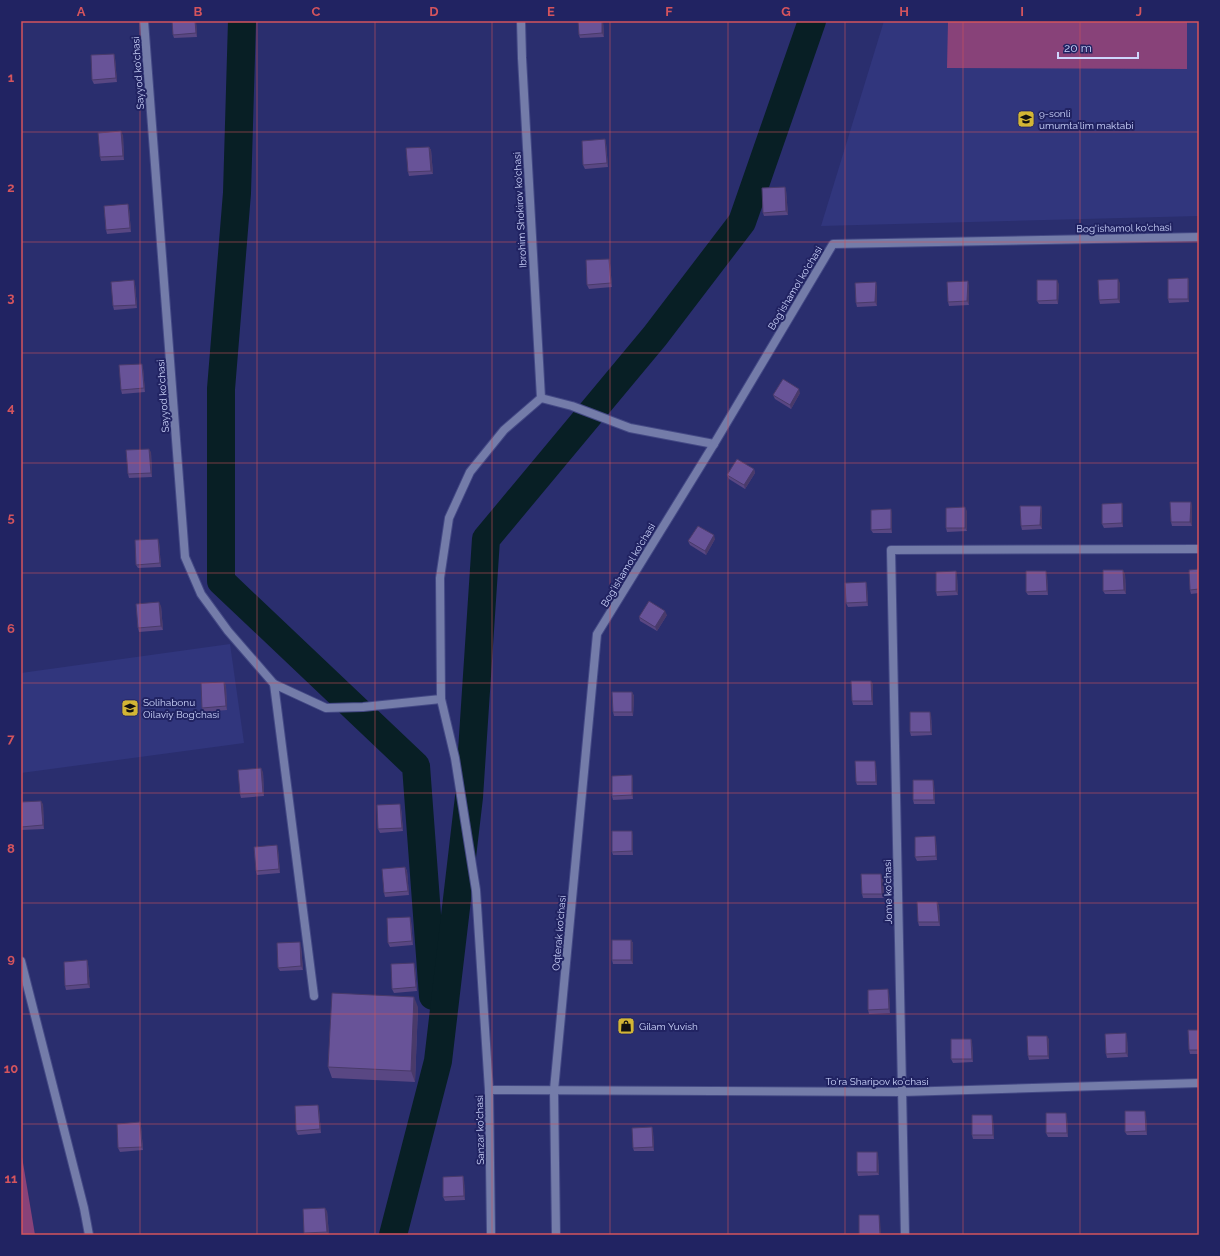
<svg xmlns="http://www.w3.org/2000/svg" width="1220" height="1256" font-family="Raleway,sans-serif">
  <rect width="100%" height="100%" fill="#2a2e6e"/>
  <g fill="#31367d">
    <path d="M884,21h315v195l-378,10z"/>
    <path d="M230,644l14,99 -223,30v-100z"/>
  </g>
  <g fill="#884279">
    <path d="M948,21h239v48l-240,-1z"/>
    <path d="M21,1151l14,84h-14z"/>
  </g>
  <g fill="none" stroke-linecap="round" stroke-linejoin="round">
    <g stroke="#081f25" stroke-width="28">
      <path d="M242,21l-5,172 -16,196v192l195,185 17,230"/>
      <path d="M393,1235l45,-174 31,-264 17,-258 169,-203 87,-114 70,-201"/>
    </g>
    <g stroke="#444985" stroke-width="10">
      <path id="service" d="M21,961l63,247 5,27"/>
    </g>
    <g stroke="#444985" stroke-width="10">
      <g id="minor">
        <path d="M144,21l41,536 16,37 27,37 46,53 52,24 37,-1 78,-8"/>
        <path d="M521,21l1,37 19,340"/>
        <path d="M274,684l40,312"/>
        <path d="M489,1090l-13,-200 -21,-132 -14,-59 -1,-121 9,-60 21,-46 34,-42 37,-32 31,8 58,22 84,16"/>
        <path d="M491,1235l-2,-145 413,2 297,-9"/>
        <path d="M556,1235l-2,-145 43,-456 117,-190 119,-200 366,-7"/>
        <path d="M905,1235l-14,-685 308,-1"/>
      </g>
    </g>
    <use href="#service" stroke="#747ca9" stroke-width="8"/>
    <use href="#minor" stroke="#747ca9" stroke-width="8"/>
  </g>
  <g fill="#594783">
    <path d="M196,21l1,16 -23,1 -1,-3z"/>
    <path d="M603,21l1,16 -24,1 -1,-3z"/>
    <path d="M114,54l1,4 2,24 -23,2 -2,-4z"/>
    <path d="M123,135l1,25 -23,1 -1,-4z"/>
    <path d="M605,139l1,4 2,24 -23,2 -2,-4z"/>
    <path d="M429,147l2,3 2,24 -24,2 -1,-4z"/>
    <path d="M785,187l1,3 2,25 -24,1 -1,-3z"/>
    <path d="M128,204l1,4 2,24 -24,2 -1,-4z"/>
    <path d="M609,259l1,4 2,24 -23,2 -2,-4z"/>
    <path d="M1188,278l1,4v20l-20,1 -1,-4z"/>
    <path d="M1120,283v20l-20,1 -1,-4z"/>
    <path d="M135,284l2,24 -23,2 -1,-4z"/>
    <path d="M1059,284l-1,20h-19l-2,-3z"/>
    <path d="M969,285v20l-20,1 -1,-4z"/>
    <path d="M877,286v20l-20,1 -1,-4z"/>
    <path d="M143,368l2,24 -23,2 -1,-4z"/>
    <path d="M800,393l-9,16 -16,-10 -2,-4z"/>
    <path d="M151,452l1,25 -23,1 -1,-4z"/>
    <path d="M754,469l1,4 -10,16 -16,-10 -2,-4z"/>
    <path d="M1122,503l1,4v20l-19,1 -2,-4z"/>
    <path d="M1192,505v21h-20l-1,-4z"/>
    <path d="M1041,506l1,3v20l-20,1 -1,-4z"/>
    <path d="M967,511v20l-20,1 -1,-4z"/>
    <path d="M892,513v20h-19l-2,-3z"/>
    <path d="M715,539l-9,16 -16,-10 -2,-4z"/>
    <path d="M159,542l2,25 -23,1 -2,-3z"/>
    <path d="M1199,569v24l-8,1 -1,-4z"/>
    <path d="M956,571l1,4 1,20 -21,1 -1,-4z"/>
    <path d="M1125,574l1,20h-21l-2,-3z"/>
    <path d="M1047,575l1,20h-20l-2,-3z"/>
    <path d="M866,582l1,4 1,20 -20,1 -2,-4z"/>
    <path d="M161,606l2,24 -24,2 -1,-4z"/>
    <path d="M667,615l-10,16 -17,-10 -1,-4z"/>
    <path d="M224,682l2,4 1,24 -23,2 -2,-4z"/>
    <path d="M873,684v21h-20l-1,-4z"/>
    <path d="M632,692l2,4 -1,20h-19l-1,-4z"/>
    <path d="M931,715l1,20 -21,1 -1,-4z"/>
    <path d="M876,765l1,20h-20l-1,-3z"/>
    <path d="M263,772l1,24 -23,2 -1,-4z"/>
    <path d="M633,779v20l-20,1 -1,-4z"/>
    <path d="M933,780l1,4 1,20h-21l-1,-4z"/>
    <path d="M21,802l22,2 1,25 -23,1z"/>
    <path d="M401,808l2,23 -23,2 -2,-4z"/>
    <path d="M633,835v20h-20l-1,-3z"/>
    <path d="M935,836l1,4 1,20 -20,1 -2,-4z"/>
    <path d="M278,849l2,24 -23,2 -1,-4z"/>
    <path d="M405,867l2,4 2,24 -24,2 -1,-4z"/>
    <path d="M883,878l1,20h-21l-1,-4z"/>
    <path d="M937,902l2,4 1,20h-21l-1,-4z"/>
    <path d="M411,921l2,24 -23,2 -2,-4z"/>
    <path d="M631,940l2,3v21h-20l-1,-4z"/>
    <path d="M301,946l2,24 -23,1 -2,-3z"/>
    <path d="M87,960l1,4 2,24 -24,2 -1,-4z"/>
    <path d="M415,967l2,24 -23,2 -2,-4z"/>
    <path d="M889,993l1,20 -21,1 -1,-4z"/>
    <path d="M418,1007l-3,75 -83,-4 -4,-11z"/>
    <path d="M1199,1030v24h-9l-1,-4z"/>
    <path d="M1127,1037l1,20 -21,1 -1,-4z"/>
    <path d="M971,1039l1,3 1,20 -20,1 -2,-4z"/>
    <path d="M1049,1039v20l-20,1 -1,-4z"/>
    <path d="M318,1105l1,4 2,24 -23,2 -2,-4z"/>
    <path d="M992,1115l1,4 1,20h-21l-1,-4z"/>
    <path d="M1146,1115l1,20h-20l-2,-3z"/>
    <path d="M1067,1117l1,20h-20l-2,-4z"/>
    <path d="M140,1122l1,4 2,24 -23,2 -2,-4z"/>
    <path d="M652,1127l1,4 1,20h-20l-1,-3z"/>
    <path d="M877,1152l1,3 1,20 -21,1 -1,-4z"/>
    <path d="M463,1176l1,4 1,20 -20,1 -2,-4z"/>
    <path d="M327,1211l2,24h-25v-2z"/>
  </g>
  <g fill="#493a6a">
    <path d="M195,21h1l1,16 -1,-4z"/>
    <path d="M602,21h1l1,16 -2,-4z"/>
    <path d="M114,54l1,4 2,24 -1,-4z"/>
    <path d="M121,131l2,4 1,25 -1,-4z"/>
    <path d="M605,139l1,4 2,24 -1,-4z"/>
    <path d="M429,147l2,3 2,24 -2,-3z"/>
    <path d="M785,187l1,3 2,25 -2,-4z"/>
    <path d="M128,204l1,4 2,24 -1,-4z"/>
    <path d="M609,259l1,4 2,24 -1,-4z"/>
    <path d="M1188,278l1,4v20l-1,-3z"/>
    <path d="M1118,279l2,4v20l-2,-4z"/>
    <path d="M134,280l1,4 2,24 -1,-3z"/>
    <path d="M1057,280l2,4 -1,20 -1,-4z"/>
    <path d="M968,281l1,4v20l-2,-4z"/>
    <path d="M876,282l1,4v20l-2,-4z"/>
    <path d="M142,364l1,4 2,24 -1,-4z"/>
    <path d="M799,389l1,4 -9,16 -1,-4z"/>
    <path d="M149,449l2,3 1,25 -1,-4z"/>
    <path d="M754,469l1,4 -10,16 -1,-4z"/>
    <path d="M1191,502l1,3v21l-2,-4z"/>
    <path d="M1122,503l1,4v20l-1,-4z"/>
    <path d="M1041,506l1,3v20l-2,-4z"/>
    <path d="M965,507l2,4v20l-2,-3z"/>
    <path d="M891,509l1,4v20l-1,-4z"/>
    <path d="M714,535l1,4 -9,16 -1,-4z"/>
    <path d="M158,539l1,3 2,25 -1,-4z"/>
    <path d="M1123,570l2,4 1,20 -2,-4z"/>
    <path d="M956,571l1,4 1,20 -2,-4z"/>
    <path d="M1046,571l1,4 1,20 -1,-4z"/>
    <path d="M866,582l1,4 1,20 -1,-4z"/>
    <path d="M159,602l2,4 2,24 -2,-4z"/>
    <path d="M665,611l2,4 -10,16 -2,-4z"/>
    <path d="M871,681l2,3v21l-1,-4z"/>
    <path d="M224,682l2,4 1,24 -1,-4z"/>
    <path d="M632,692l2,4 -1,20 -1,-4z"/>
    <path d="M930,712l1,3 1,20 -1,-3z"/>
    <path d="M21,716l1,18 -1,-3z"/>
    <path d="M875,761l1,4 1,20 -1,-3z"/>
    <path d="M261,768l2,4 1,24 -1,-3z"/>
    <path d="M632,775l1,4v20l-1,-4z"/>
    <path d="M933,780l1,4 1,20 -1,-4z"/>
    <path d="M41,801l2,3 1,25 -1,-4z"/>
    <path d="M400,804l1,4 2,23 -1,-3z"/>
    <path d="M632,831l1,4v20l-1,-4z"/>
    <path d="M935,836l1,4 1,20 -1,-4z"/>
    <path d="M277,845l1,4 2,24 -1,-4z"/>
    <path d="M405,867l2,4 2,24 -1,-4z"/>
    <path d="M881,874l2,4 1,20 -2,-4z"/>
    <path d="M937,902l2,4 1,20 -1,-4z"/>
    <path d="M410,917l1,4 2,24 -1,-4z"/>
    <path d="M631,940l2,3v21l-2,-4z"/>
    <path d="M300,942l1,4 2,24 -2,-4z"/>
    <path d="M87,960l1,4 2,24 -2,-4z"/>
    <path d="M414,963l1,4 2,24 -1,-4z"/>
    <path d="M888,989l1,4 1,20 -1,-4z"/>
    <path d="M414,997l4,10 -3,75 -4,-11z"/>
    <path d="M1126,1033l1,4 1,20 -2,-4z"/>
    <path d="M1047,1036l2,3v20l-1,-3z"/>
    <path d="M971,1039l1,3 1,20 -1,-3z"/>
    <path d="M318,1105l1,4 2,24 -1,-4z"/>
    <path d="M1145,1111l1,4 1,20 -1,-4z"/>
    <path d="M1066,1113l1,4 1,20 -1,-4z"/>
    <path d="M992,1115l1,4 1,20 -1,-4z"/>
    <path d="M140,1122l1,4 2,24 -1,-3z"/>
    <path d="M652,1127l1,4 1,20 -1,-4z"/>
    <path d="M877,1152l1,3 1,20 -2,-3z"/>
    <path d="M463,1176l1,4 1,20 -1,-4z"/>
    <path d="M325,1208l2,3 2,24 -2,-3z"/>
    <path d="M879,1215l1,4 1,16h-1z"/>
  </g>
  <g fill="#685398" stroke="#493a6a">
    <path d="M172,21h23l1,12 -23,2z"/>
    <path d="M578,21h24v12l-23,2z"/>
    <path d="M114,54l2,24 -24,2 -1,-25z"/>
    <path d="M121,131l2,25 -23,1 -2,-24z"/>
    <path d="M605,139l2,24 -24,2 -1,-24z"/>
    <path d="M429,147l2,24 -23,1 -2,-24z"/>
    <path d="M785,187l1,24 -23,2 -1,-25z"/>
    <path d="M128,204l2,24 -24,2 -2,-24z"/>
    <path d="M609,259l2,24 -24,2 -1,-25z"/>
    <path d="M1188,278v21h-20v-20z"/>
    <path d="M1118,279v20l-19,1 -1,-20z"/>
    <path d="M134,280l2,25 -23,1 -2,-24z"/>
    <path d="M1037,280h20v20l-20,1z"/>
    <path d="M968,281l-1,20 -19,1 -1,-20z"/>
    <path d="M876,282l-1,20 -19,1 -1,-20z"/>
    <path d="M142,364l2,24 -23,2 -2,-25z"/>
    <path d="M783,379l16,10 -9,16 -17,-10z"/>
    <path d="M149,449l2,24 -23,1 -2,-24z"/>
    <path d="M737,459l17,10 -10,16 -17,-10z"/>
    <path d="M1170,502h21l-1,20h-19z"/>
    <path d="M1122,503v20l-20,1v-20z"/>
    <path d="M1020,506h21l-1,19 -19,1z"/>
    <path d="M965,507v21h-19v-20z"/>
    <path d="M891,509v20l-20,1v-20z"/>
    <path d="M698,526l16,9 -9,16 -17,-10z"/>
    <path d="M158,539l2,24 -24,2 -1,-25z"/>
    <path d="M1199,569v20l-9,1 -1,-20z"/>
    <path d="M1103,570h20l1,20 -21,1z"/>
    <path d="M956,571v20l-20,1v-20z"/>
    <path d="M1026,571h20l1,20 -21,1z"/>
    <path d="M866,582l1,20 -21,1 -1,-20z"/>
    <path d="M649,601l16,10 -10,16 -16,-10z"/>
    <path d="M159,602l2,24 -23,2 -2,-24z"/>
    <path d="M851,681h20l1,20h-20z"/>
    <path d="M224,682l2,24 -24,2 -1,-25z"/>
    <path d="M612,692h20v20h-19z"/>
    <path d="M910,712h20l1,20h-21z"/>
    <path d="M855,761h20l1,21h-20z"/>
    <path d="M261,768l2,25 -23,1 -2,-24z"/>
    <path d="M632,775v20l-20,1v-20z"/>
    <path d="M913,780h20l1,20h-21z"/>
    <path d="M41,801l2,24 -22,2v-25z"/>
    <path d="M400,804l2,24 -24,1 -1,-24z"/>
    <path d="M612,831h20v20l-20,1z"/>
    <path d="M935,836l1,20 -21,1v-20z"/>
    <path d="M277,845l2,24 -23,2 -2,-24z"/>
    <path d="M405,867l3,24 -24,2 -2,-24z"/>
    <path d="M861,874h20l1,20h-20z"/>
    <path d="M917,902h20l2,20h-21z"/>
    <path d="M410,917l2,24 -24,2 -1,-25z"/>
    <rect x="612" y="940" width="19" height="20"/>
    <path d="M300,942l1,24 -23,2 -1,-25z"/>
    <path d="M87,960l1,24 -23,2 -1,-24z"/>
    <path d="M414,963l2,24 -24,2 -1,-25z"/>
    <path d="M888,989l1,20 -21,1v-20z"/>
    <path d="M332,993l82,4 -3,74 -83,-4z"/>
    <path d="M1188,1030h11v20h-10z"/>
    <path d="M1126,1033v20l-20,1 -1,-20z"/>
    <path d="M1027,1036h20l1,20h-20z"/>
    <path d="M951,1039h20l1,20h-21z"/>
    <path d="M318,1105l2,24 -24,2 -1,-25z"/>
    <rect x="1198" y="1109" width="1" height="21"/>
    <path d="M1125,1111h20l1,20 -21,1z"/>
    <path d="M1046,1113h20l1,20h-21z"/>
    <path d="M972,1115h20l1,20h-21z"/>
    <path d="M140,1122l2,25 -24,1 -1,-24z"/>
    <path d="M652,1127l1,20 -20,1 -1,-20z"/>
    <rect x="857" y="1152" width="20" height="20"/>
    <path d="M463,1176l1,20 -21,1v-20z"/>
    <path d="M325,1208l2,24 -23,1 -1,-24z"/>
    <path d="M859,1215h20l1,20h-21z"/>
  </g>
  <path fill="none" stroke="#d4545d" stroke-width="1" stroke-opacity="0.55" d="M140,21v1214M257,21v1214M375,21v1214M492,21v1214M610,21v1214M728,21v1214M845,21v1214M963,21v1214M1080,21v1214M21,132h1178M21,242h1178M21,353h1178M21,463h1178M21,573h1178M21,683h1178M21,793h1178M21,903h1178M21,1014h1178M21,1124h1178"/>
  <defs>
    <g id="school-square" transform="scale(0.9)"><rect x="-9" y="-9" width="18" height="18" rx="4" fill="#d3b635" stroke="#212362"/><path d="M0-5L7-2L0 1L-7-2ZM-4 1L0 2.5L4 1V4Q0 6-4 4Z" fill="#111"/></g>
    <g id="shop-square" transform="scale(0.9)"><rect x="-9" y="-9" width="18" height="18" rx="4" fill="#d3b635" stroke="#212362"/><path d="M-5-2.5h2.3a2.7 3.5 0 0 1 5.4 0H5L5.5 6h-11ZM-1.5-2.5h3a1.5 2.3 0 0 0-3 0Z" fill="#111"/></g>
  </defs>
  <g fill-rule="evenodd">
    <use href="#school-square" x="1026" y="119"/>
    <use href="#school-square" x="130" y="708"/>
    <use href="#shop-square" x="626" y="1026"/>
  </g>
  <g text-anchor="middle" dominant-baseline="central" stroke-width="4" stroke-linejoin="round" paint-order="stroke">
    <g font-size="10" fill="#ced6fd" stroke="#212362">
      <text transform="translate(138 73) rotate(-94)">Sayyod ko'chasi</text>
      <text transform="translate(520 210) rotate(-93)">Ibrohim Shokirov ko'chasi</text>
      <text transform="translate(1124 228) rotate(-1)">Bog'ishamol ko'chasi</text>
      <text transform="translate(795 288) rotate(-59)">Bog'ishamol ko'chasi</text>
      <text transform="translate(163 396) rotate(-94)">Sayyod ko'chasi</text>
      <text transform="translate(628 565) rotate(-59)">Bog'ishamol ko'chasi</text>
      <text transform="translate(888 892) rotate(-91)">Jome ko'chasi</text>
      <text transform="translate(559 933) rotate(-85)">Oqterak ko'chasi</text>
      <text x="877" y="1081">To'ra Sharipov ko'chasi</text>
      <text transform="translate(480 1130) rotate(-91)">Sanzar ko'chasi</text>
    </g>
    <g font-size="10" fill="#ced6fd" stroke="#212362" text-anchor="start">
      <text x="1039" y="113">9-sonli<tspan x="1039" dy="12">umumta'lim maktabi</tspan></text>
      <text x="143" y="702">Solihabonu<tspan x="143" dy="12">Oilaviy Bog’chasi</tspan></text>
      <text x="639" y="1026">Gilam Yuvish</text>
    </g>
  </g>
  <rect width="1220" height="1256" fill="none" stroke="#212362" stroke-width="44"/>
  <path d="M1058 52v6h80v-6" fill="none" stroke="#ced6fd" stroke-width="2"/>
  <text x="1064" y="52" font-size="12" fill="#ced6fd" stroke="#212362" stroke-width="3" paint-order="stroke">20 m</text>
  <rect x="22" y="22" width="1176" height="1212" fill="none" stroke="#d4545d" stroke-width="1.5"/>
  <g font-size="13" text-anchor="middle" font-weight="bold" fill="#d4545d">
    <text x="81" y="16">A</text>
    <text x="198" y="16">B</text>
    <text x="316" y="16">C</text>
    <text x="434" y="16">D</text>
    <text x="551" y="16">E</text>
    <text x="669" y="16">F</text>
    <text x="786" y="16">G</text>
    <text x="904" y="16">H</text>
    <text x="1022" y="16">I</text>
    <text x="1139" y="16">J</text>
    <text x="11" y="82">1</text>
    <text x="11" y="192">2</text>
    <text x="11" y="302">3</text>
    <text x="11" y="412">4</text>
    <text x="11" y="522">5</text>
    <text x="11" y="633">6</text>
    <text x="11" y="743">7</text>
    <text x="11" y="853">8</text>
    <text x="11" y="963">9</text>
    <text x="11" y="1073">10</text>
    <text x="11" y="1183">11</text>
  </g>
</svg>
